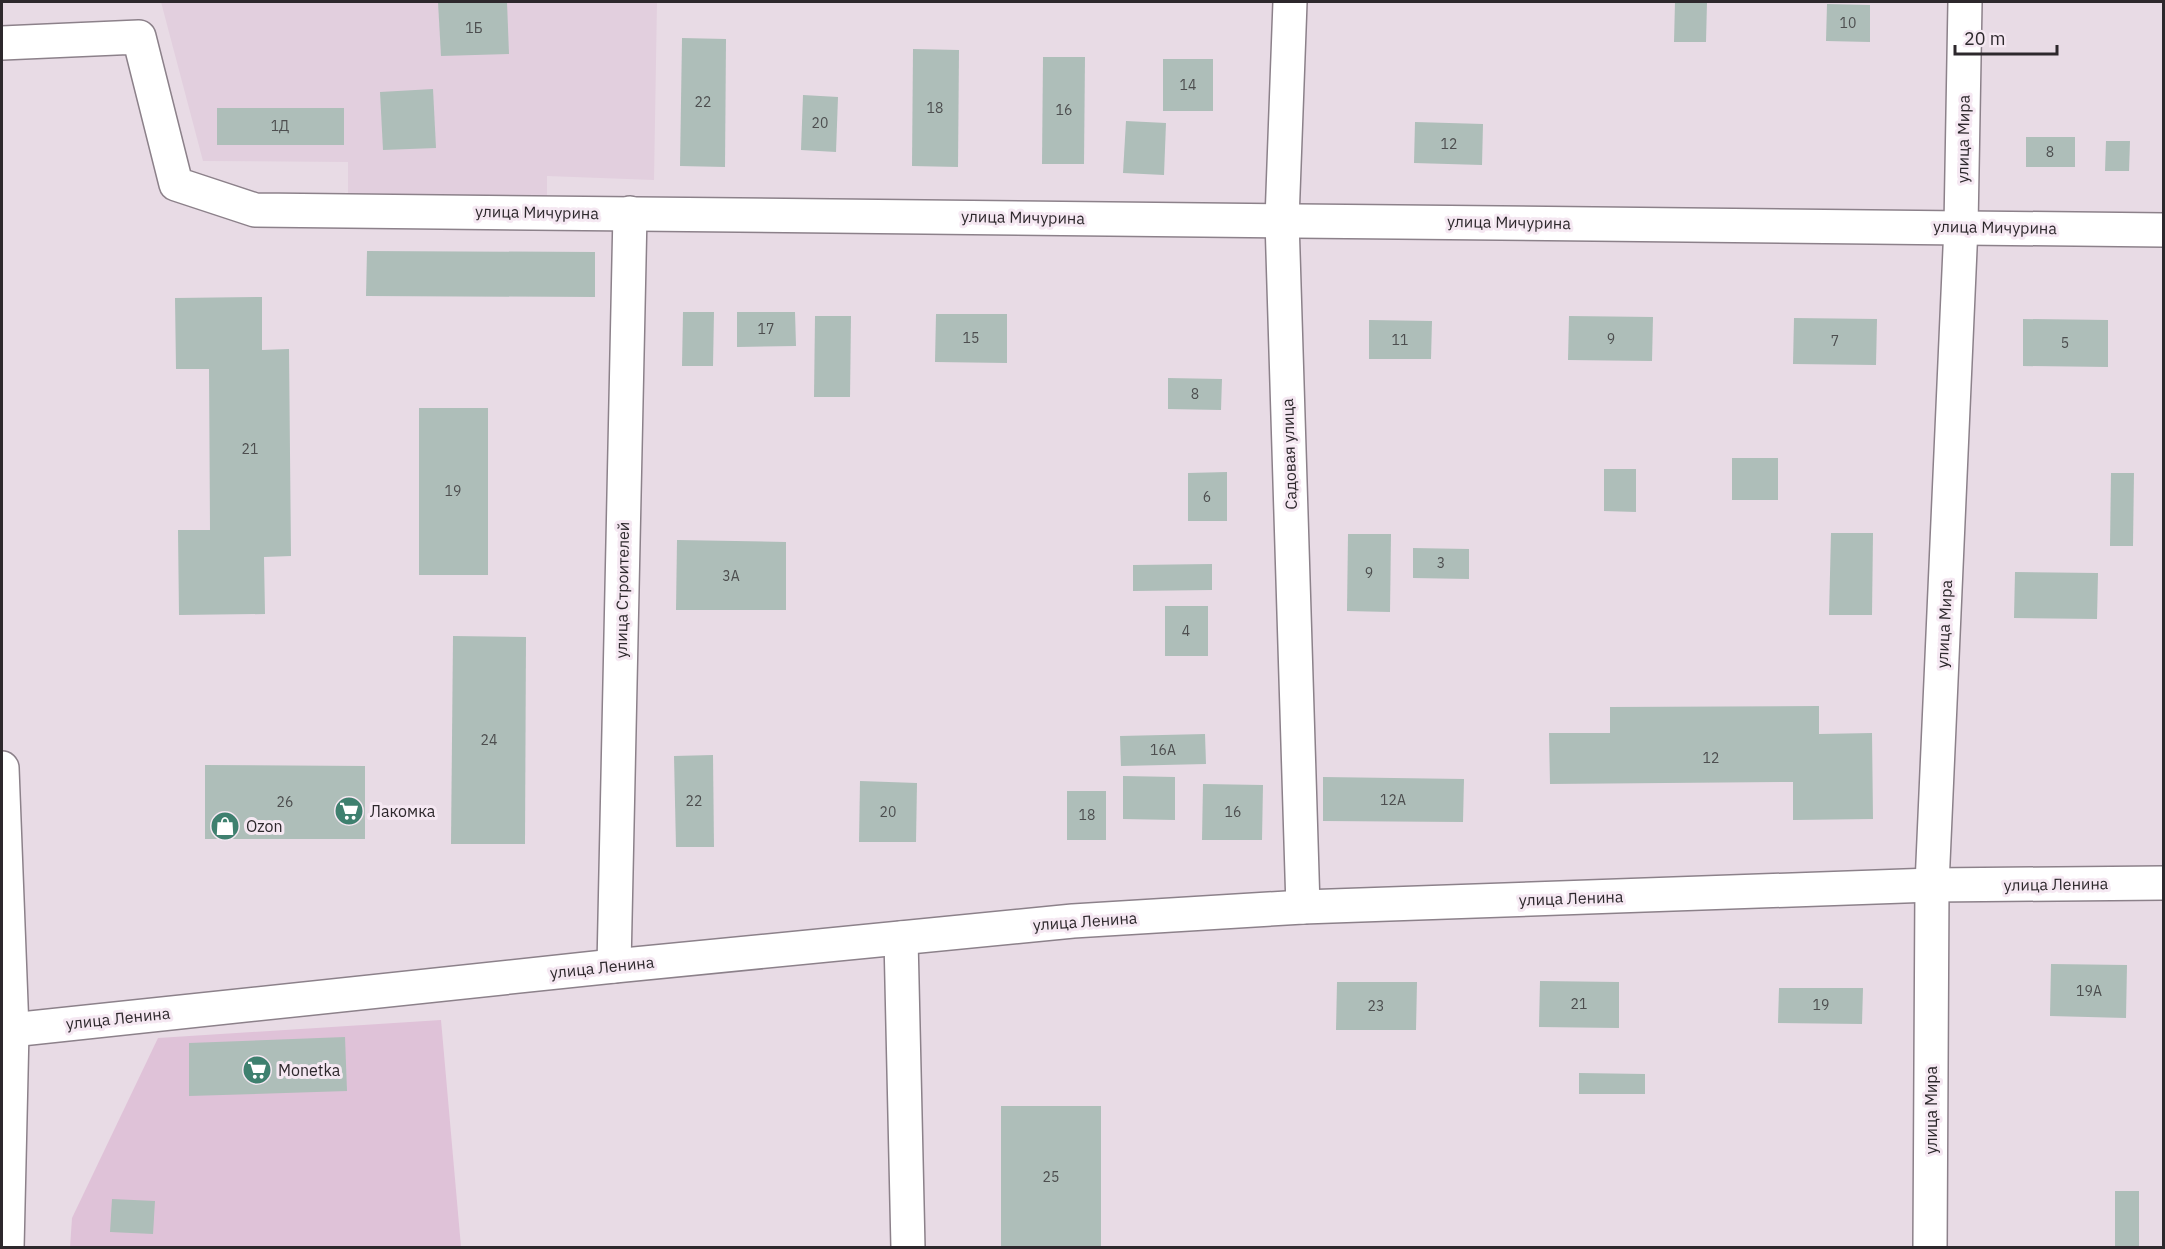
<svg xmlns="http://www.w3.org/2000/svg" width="2165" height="1249" font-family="'IBM Plex Sans',sans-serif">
  <rect width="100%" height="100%" fill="#e8dbe5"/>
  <path fill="#e2cfde" d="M161,2h496l-3,178 -107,-4v29l-199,-1v-42l-145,-1z"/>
  <path fill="#dfc2d8" d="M441,1020l20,227 -391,1 2,-30 86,-180z"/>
  <g fill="#aebeb9">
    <path d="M438,2h69l2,52 -68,2z"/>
    <path d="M1675,2h32l-1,40h-32z"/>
    <path d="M1827,4l43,1v37l-44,-1z"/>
    <path d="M682,38l44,1 -1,128 -45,-1z"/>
    <path d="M913,49l46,1 -1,117 -46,-1z"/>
    <path d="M1043,57h42l-1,107h-42z"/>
    <rect x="1163" y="59" width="50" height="52"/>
    <path d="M433,89l3,59 -53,2 -3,-58z"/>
    <path d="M803,95l35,2 -2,55 -35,-2z"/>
    <rect x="217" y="108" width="127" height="37"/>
    <path d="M1126,121l40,2 -2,52 -41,-2z"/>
    <path d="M1415,122l68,2 -1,41 -68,-2z"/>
    <rect x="2026" y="137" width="49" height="30"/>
    <path d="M2106,141h24l-1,30h-24z"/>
    <path d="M367,251l228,1v45l-229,-1z"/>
    <path d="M262,297v53l27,-1 2,207 -27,1 1,57 -86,1 -1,-85h32l-1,-161h-33l-1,-71z"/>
    <path d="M683,312h31l-1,54h-31z"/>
    <path d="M737,312h58l1,34 -59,1z"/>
    <path d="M936,314h71v49l-72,-1z"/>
    <path d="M815,316h36l-1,81h-36z"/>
    <path d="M1569,316l84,1 -1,44 -84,-1z"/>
    <path d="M1794,318l83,1 -1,46 -83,-1z"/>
    <path d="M2023,319l85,1v47l-85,-1z"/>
    <path d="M1369,320l63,1 -1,38h-62z"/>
    <path d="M1168,378l54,1 -1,31 -53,-1z"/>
    <rect x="419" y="408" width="69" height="167"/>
    <rect x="1732" y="458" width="46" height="42"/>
    <path d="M1604,469h32v43l-32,-1z"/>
    <path d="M1227,472v49h-39v-48z"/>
    <path d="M2111,473h23l-1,73h-23z"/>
    <path d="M1831,533h42l-1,82h-43z"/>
    <path d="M1348,534h43l-1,78 -43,-1z"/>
    <path d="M677,540l109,2v68h-110z"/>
    <path d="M1413,548l56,1v30l-56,-1z"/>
    <path d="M1212,564v26l-79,1v-26z"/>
    <path d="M2015,572l83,1 -1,46 -83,-1z"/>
    <rect x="1165" y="606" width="43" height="50"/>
    <path d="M453,636l73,1 -1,207h-74z"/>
    <path d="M1819,706v28l53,-1 1,86 -80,1v-38l-243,2 -1,-51h61v-26z"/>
    <path d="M1205,734l1,30 -85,2 -1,-30z"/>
    <path d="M713,755l1,92h-38l-2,-91z"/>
    <path d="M205,765l160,1v73h-160z"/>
    <path d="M1123,776l52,1v43l-52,-1z"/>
    <path d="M1323,777l141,2 -1,43 -140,-1z"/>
    <path d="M860,781l57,2 -1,59h-57z"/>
    <path d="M1203,784l60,1 -1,55h-60z"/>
    <rect x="1067" y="791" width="39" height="49"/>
    <path d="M2051,964l76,1 -1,53 -76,-2z"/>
    <path d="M1540,981l79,1v46l-80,-1z"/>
    <path d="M1337,982h80l-1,48h-80z"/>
    <path d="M1779,988h84l-1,36 -84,-1z"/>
    <path d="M345,1037l2,54 -158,5v-53z"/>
    <path d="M1579,1073l66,1v20h-66z"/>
    <rect x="1001" y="1106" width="100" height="142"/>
    <rect x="2115" y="1191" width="24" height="57"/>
    <path d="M112,1199l43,2 -2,33 -43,-2z"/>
  </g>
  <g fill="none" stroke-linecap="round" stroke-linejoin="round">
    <g stroke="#8c818a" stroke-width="36">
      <g id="minor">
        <path d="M1290,2l-8,218 21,687"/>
        <path d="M2,43l137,-6 37,147 79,26 1909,20"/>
        <path d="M901,938l7,310"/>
        <path d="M614,966l16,-753"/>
        <path d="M2,1031l612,-65 459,-45 230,-14 629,-22 232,-2"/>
        <path d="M1930,1248l2,-363 29,-659 4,-224"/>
      </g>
    </g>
    <g stroke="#8c818a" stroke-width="36">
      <path id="major" d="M2,768l10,262 -5,218"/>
    </g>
    <use href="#minor" stroke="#fff" stroke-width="33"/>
    <use href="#major" stroke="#fff" stroke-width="33"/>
  </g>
  <defs>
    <g id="supermarket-disc" transform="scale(1.5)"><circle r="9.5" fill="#3f806f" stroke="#f5e8f2"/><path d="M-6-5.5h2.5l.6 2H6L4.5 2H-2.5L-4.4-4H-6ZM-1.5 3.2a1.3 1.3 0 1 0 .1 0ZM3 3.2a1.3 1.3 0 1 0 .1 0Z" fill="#fff"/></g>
    <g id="shop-disc" transform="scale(1.5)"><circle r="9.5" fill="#3f806f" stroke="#f5e8f2"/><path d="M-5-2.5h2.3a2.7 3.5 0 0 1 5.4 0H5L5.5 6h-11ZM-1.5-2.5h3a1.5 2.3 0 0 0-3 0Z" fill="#fff"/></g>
  </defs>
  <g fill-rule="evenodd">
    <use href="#supermarket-disc" x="349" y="811"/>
    <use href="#shop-disc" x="225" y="826"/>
    <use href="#supermarket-disc" x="257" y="1070"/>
  </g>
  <g text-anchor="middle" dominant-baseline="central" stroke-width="6" stroke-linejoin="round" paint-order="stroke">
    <g font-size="14" fill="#4d4e4f">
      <text x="1848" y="23">10</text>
      <text x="474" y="28">1Б</text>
      <text x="1188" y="85">14</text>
      <text x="703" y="102">22</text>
      <text x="935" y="108">18</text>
      <text x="1064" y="110">16</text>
      <text x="820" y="123">20</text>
      <text x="280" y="126">1Д</text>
      <text x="1449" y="144">12</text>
      <text x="2050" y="152">8</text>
      <text x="766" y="329">17</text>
      <text x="971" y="338">15</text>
      <text x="1611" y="339">9</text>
      <text x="1400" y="340">11</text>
      <text x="1835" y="341">7</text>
      <text x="2065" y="343">5</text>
      <text x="1195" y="394">8</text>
      <text x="250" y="449">21</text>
      <text x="453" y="491">19</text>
      <text x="1207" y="497">6</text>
      <text x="1441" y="563">3</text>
      <text x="1369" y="573">9</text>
      <text x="731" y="576">3А</text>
      <text x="1186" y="631">4</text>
      <text x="489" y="740">24</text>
      <text x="1163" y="750">16А</text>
      <text x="1711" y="758">12</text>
      <text x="1393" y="800">12А</text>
      <text x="694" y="801">22</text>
      <text x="285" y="802">26</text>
      <text x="888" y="812">20</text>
      <text x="1233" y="812">16</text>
      <text x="1087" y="815">18</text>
      <text x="2089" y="991">19А</text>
      <text x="1579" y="1004">21</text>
      <text x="1821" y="1005">19</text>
      <text x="1376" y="1006">23</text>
      <text x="1051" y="1177">25</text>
    </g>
    <g font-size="16" fill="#2d282c" stroke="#f5e8f2">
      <text transform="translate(1963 139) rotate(-89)">улица Мира</text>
      <text transform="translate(537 212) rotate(1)">улица Мичурина</text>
      <text transform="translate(1023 217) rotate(1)">улица Мичурина</text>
      <text transform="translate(1509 222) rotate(1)">улица Мичурина</text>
      <text transform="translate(1995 227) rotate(1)">улица Мичурина</text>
      <text transform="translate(1289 454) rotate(-92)">Садовая улица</text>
      <text transform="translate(622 590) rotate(-89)">улица Строителей</text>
      <text transform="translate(1944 624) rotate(-87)">улица Мира</text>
      <text transform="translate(2056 884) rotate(-1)">улица Ленина</text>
      <text transform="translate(1571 898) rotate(-2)">улица Ленина</text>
      <text transform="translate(1085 921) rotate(-4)">улица Ленина</text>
      <text transform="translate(602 967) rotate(-6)">улица Ленина</text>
      <text transform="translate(118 1018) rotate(-6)">улица Ленина</text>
      <text transform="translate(1931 1110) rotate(-90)">улица Мира</text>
    </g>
    <g font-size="16" fill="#2d282c" stroke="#f5e8f2" text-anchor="start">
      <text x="370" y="811">Лакомка</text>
      <text x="246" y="826">Ozon</text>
      <text x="278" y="1070">Monetka</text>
    </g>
  </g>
  <rect width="2165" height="1249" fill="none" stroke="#2d282c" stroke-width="6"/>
  <path d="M1955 45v9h102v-9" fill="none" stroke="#2d282c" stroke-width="3"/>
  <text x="1964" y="45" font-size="18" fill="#2d282c" stroke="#f5e8f2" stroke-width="4.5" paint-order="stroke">20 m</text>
</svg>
